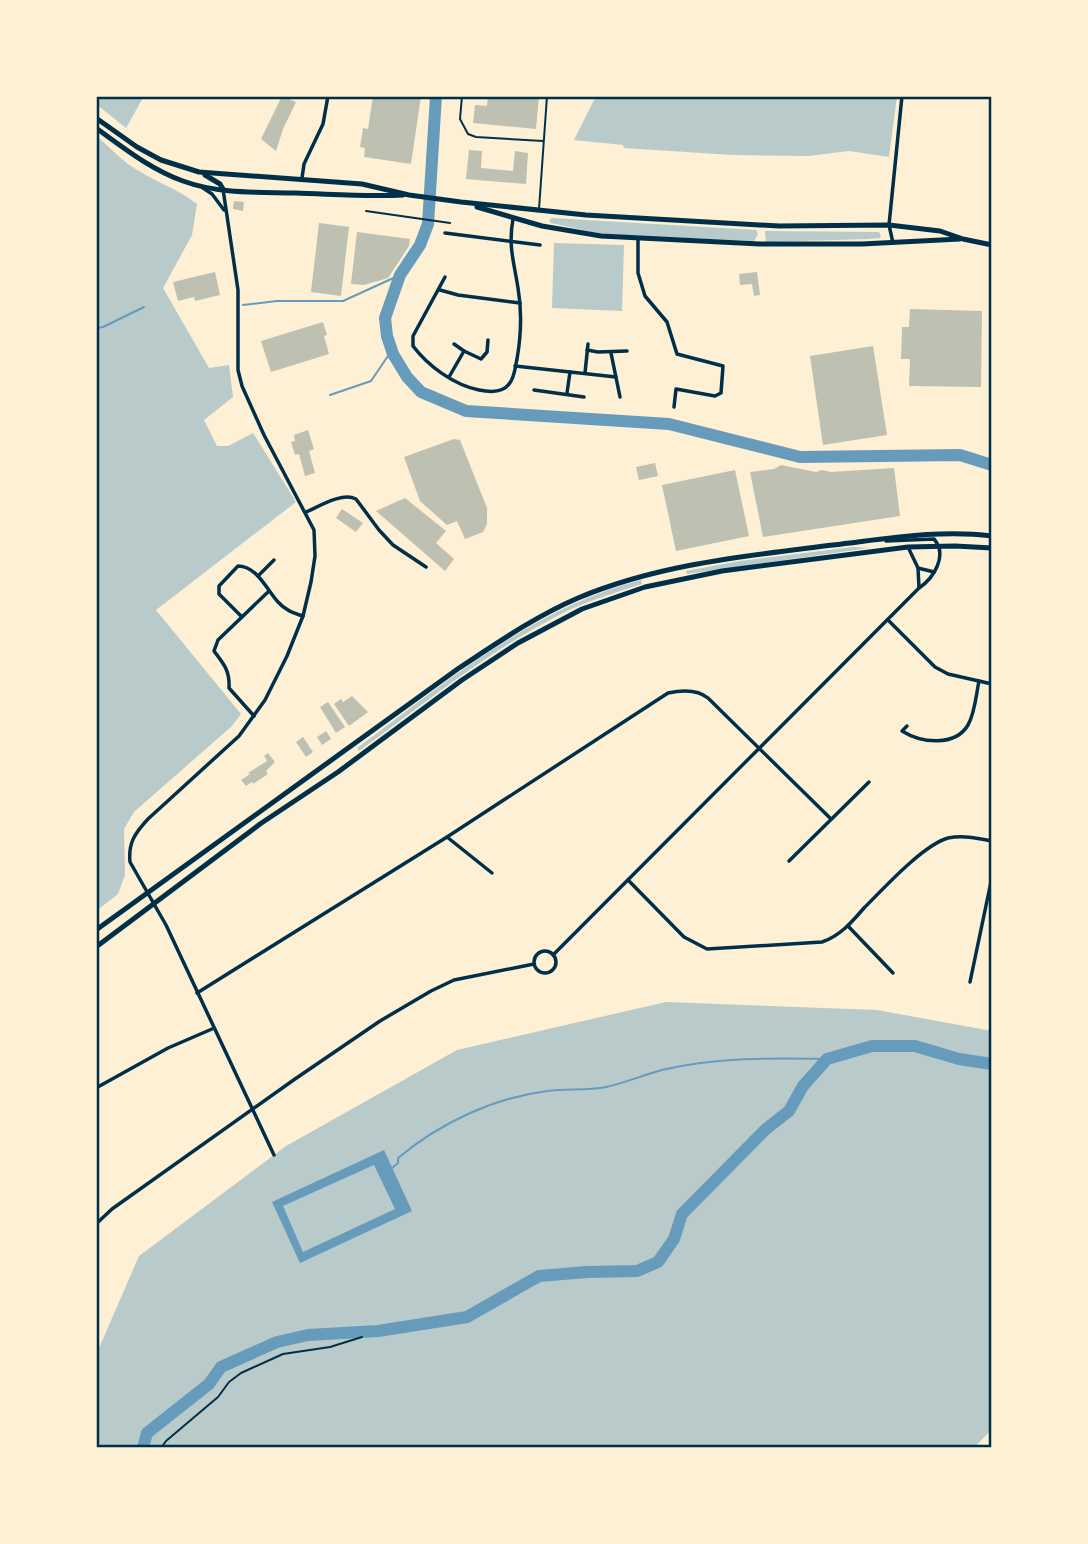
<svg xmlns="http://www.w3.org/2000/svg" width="1088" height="1544" font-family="Rubik,sans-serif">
  <rect width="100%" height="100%" fill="#fdf0d5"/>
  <g fill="#b9caca">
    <path d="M96,96h48l-18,32 -30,-24z"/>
    <path d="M596,96h301l-8,61 -40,-6 -41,5 -75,-1 -109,-7 -1,-3 -49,-5z"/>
    <path d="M98,137c10,9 20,19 30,27 22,16 47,23 69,40l-5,31 -29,53 46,80 20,-3 4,32 -29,23 13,26h11l25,-13 43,69 -140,108 85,104 -9,12 -98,86 -10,17 1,46 -7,19 -22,17v-768z"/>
    <path d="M552,218l204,12 2,4 -4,7 -153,-7 -50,-11 -2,-3z"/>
    <path d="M765,231l114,1 2,4 -1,2 -12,1 -102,3z"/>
    <path d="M554,243l70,2 -2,66 -70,-3z"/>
    <path d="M853,547l16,1 -182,26 -1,-3 54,-10z"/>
    <path d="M641,580l1,4c-25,8 -51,16 -75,27 -75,37 -140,91 -208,140l-2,-3c88,-65 177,-141 284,-168z"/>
    <path d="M666,1002l211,8 115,21v398l-18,19h-878v-93l43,-99 147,-110 171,-96z"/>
  </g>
  <path fill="#669bbc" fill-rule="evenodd" d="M384,1150l28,61 -112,52 -28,-61zM374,1165l21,44 -92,43 -20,-46z"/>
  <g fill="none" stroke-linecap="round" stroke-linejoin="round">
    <g stroke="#669bbc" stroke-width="2">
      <path d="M243,305l34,-4h66l57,-26"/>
      <path d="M96,328l7,-1 41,-20"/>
      <path d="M330,395l41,-14 21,-31"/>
      <path d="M392,1168l6,-5v-5c42,-35 95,-60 149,-67 19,-3 40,0 59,-4 19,-4 37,-12 56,-17 54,-13 110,-12 165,-11"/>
    </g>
    <g stroke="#669bbc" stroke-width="12">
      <path d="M436,96l-8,128 -8,21 -20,30 -15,43 2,18 6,18 14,23 14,15 45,19 203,13 131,33 160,-2 32,10"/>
      <path d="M143,1448l4,-15 62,-49 12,-17 56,-25 31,-7 70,-4 89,-14 72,-41 48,-4 50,-1 21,-9 16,-23 8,-25 84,-85 23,-18 14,-25 24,-27 45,-13h43l44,13 33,5"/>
    </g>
  </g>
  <g fill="#bec0b2">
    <path d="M282,96l14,6 -13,27 -7,22 -15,-12z"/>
    <path d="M373,96h48l-10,68 -47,-7 1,-9 -5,-1 2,-12 1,-7 5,1z"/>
    <path d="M488,96h51l-3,33 -63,-6 2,-18 12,1z"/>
    <path d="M469,150l13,1 -1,17 32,3 2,-20 13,2 -2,31 -60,-5z"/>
    <path d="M234,201l10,1 -1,9 -10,-2z"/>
    <path d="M319,223l30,4 -8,69 -30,-4z"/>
    <path d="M357,232l53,7 -1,7 -21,32 -24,7 -13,-1z"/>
    <path d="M215,272l5,23 -25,6 -1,-4 -16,4 -5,-19z"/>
    <path d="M757,272l3,23 -6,1 -2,-12 -12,1 -1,-11z"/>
    <path d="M910,309l72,2 -1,76 -72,-1 1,-27h-9l1,-32h7z"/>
    <path d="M323,322l4,13 -3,1 5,18 -58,18 -10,-31z"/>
    <path d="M873,346l14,89 -64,10 -13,-89z"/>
    <path d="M308,430l6,19 -5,2 6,22 -10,3 -6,-22 -4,1 -4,-13 4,-1 -1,-6z"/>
    <path d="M454,439l6,1 27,68v16l-4,8 -18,7 -8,-18 -10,4 -27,-24 -16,-44z"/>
    <path d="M655,463l3,13 -19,4 -3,-13z"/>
    <path d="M781,465l35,7 6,-2 9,2 63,-4 6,48 -137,21 -13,-65 24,-3z"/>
    <path d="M735,470l14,66 -73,15 -14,-66z"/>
    <path d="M405,498l41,33 -10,12 18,16 -9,12 -69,-60z"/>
    <path d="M342,509l21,14 -7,9 -20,-14z"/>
    <path d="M352,696l16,16 -19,14 -15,-22 7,-5 2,3z"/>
    <path d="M328,702l17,25 -9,6 -16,-26z"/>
    <path d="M326,731l5,8 -9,6 -5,-8z"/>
    <path d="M303,737l10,15 -7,5 -10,-15z"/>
    <path d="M268,753l7,9 -9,9 2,3 -15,10 -1,-2 -6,4 -5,-6 9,-6 -2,-1 19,-12 -3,-5z"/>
  </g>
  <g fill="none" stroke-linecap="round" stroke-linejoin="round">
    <g stroke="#003049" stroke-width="2">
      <path d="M366,211l84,12"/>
      <path d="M161,1448l5,-7 52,-44 11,-15 12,-9 42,-19 47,-7 32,-10"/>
    </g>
    <g stroke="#003049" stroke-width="2">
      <path d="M462,96l-2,23 8,15 8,3 67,4"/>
      <path d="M539,209l8,-113"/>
    </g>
    <g stroke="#003049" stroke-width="3.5">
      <path d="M302,178l2,-14 19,-40 5,-28"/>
      <path d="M203,188l9,6 12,16"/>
      <path d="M223,189l15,101v80l4,16 22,49 50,95 1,26 -4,26 -8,34 -16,40 -22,44 -26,36 -91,83c-13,14 -20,24 -18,43l36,63 108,230"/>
      <path d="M445,233l95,12"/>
      <path d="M638,239v34l7,23 22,26 10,32 46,12 -2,27 -6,3 -39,-7 -2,18"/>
      <path d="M893,243l-4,-18 13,-129"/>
      <path d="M445,277l-32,59v10c15,20 41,39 66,44 10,2 24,3 30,-6 6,-7 6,-17 8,-25 4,-23 5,-48 1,-71 -4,-26 -10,-42 -5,-69"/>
      <path d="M440,290l18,5 62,8"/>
      <path d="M454,344l10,7"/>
      <path d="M587,350l11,2 29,-1"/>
      <path d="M611,353l9,44"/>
      <path d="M515,366l101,11"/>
      <path d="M585,373l3,-29"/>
      <path d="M449,377l15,-26 17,8 6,-7 1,-12"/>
      <path d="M534,390l50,7"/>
      <path d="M567,393l3,-21"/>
      <path d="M306,512c14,-6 36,-20 50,-13l23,31 14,15 33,22"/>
      <path d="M908,547l10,21 1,20"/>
      <path d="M918,568l16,4"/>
      <path d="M258,576l16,-16"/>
      <path d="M242,617l-23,-23v-8l19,-20c19,0 29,24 40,36 7,8 15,11 25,14"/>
      <path d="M888,620l47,47 13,7 44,10"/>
      <path d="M254,716l-25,-28c1,-17 -5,-24 -15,-37l4,-11 51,-49"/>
      <path d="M907,726l-5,5c19,12 53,16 66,-6 7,-12 8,-30 11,-44"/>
      <path d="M447,837l45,36"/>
      <path d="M789,861l80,-79"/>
      <path d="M628,880l56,57 23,12 115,-7c18,-6 30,-20 42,-34 19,-19 59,-63 84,-70 15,-3 29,0 44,3"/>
      <path d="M848,926l45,47"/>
      <circle cx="545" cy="962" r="11"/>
      <path d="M553,955l366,-367c15,-10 29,-33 15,-49l-48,2"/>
      <path d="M970,982l22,-105"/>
      <path d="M197,993l250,-156 221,-144c14,-3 29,-4 40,5l123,121"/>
      <path d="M96,1088l72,-40 44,-19"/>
      <path d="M96,1224l16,-15 183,-130 85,-58 51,-30 23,-11 80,-16"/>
    </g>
    <g stroke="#003049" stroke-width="5">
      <path d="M96,118l41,29 24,13 38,12 163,12 47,11 52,7 125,13 193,11 110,-1 51,6 23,8 29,6"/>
      <path d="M96,128c28,20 54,41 87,53 35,13 75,11 112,12 36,1 71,4 108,2"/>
      <path d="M205,175l15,9 3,5"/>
      <path d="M477,207l65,19 59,10 159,8h102l98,-5"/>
    </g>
    <g stroke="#003049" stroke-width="5">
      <path d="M96,930l363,-262c38,-25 77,-52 119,-70 81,-34 168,-42 255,-53 52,-6 106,-16 159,-9"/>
      <path d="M96,947l164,-123 78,-52 124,-92 56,-37 64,-34 63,-22 77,-16 186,-24 47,-1 37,2"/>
    </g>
  </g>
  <rect width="1088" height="1544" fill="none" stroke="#fdf0d5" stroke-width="196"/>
  <rect x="98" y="98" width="892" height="1348" fill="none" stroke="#003049" stroke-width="2.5"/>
</svg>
